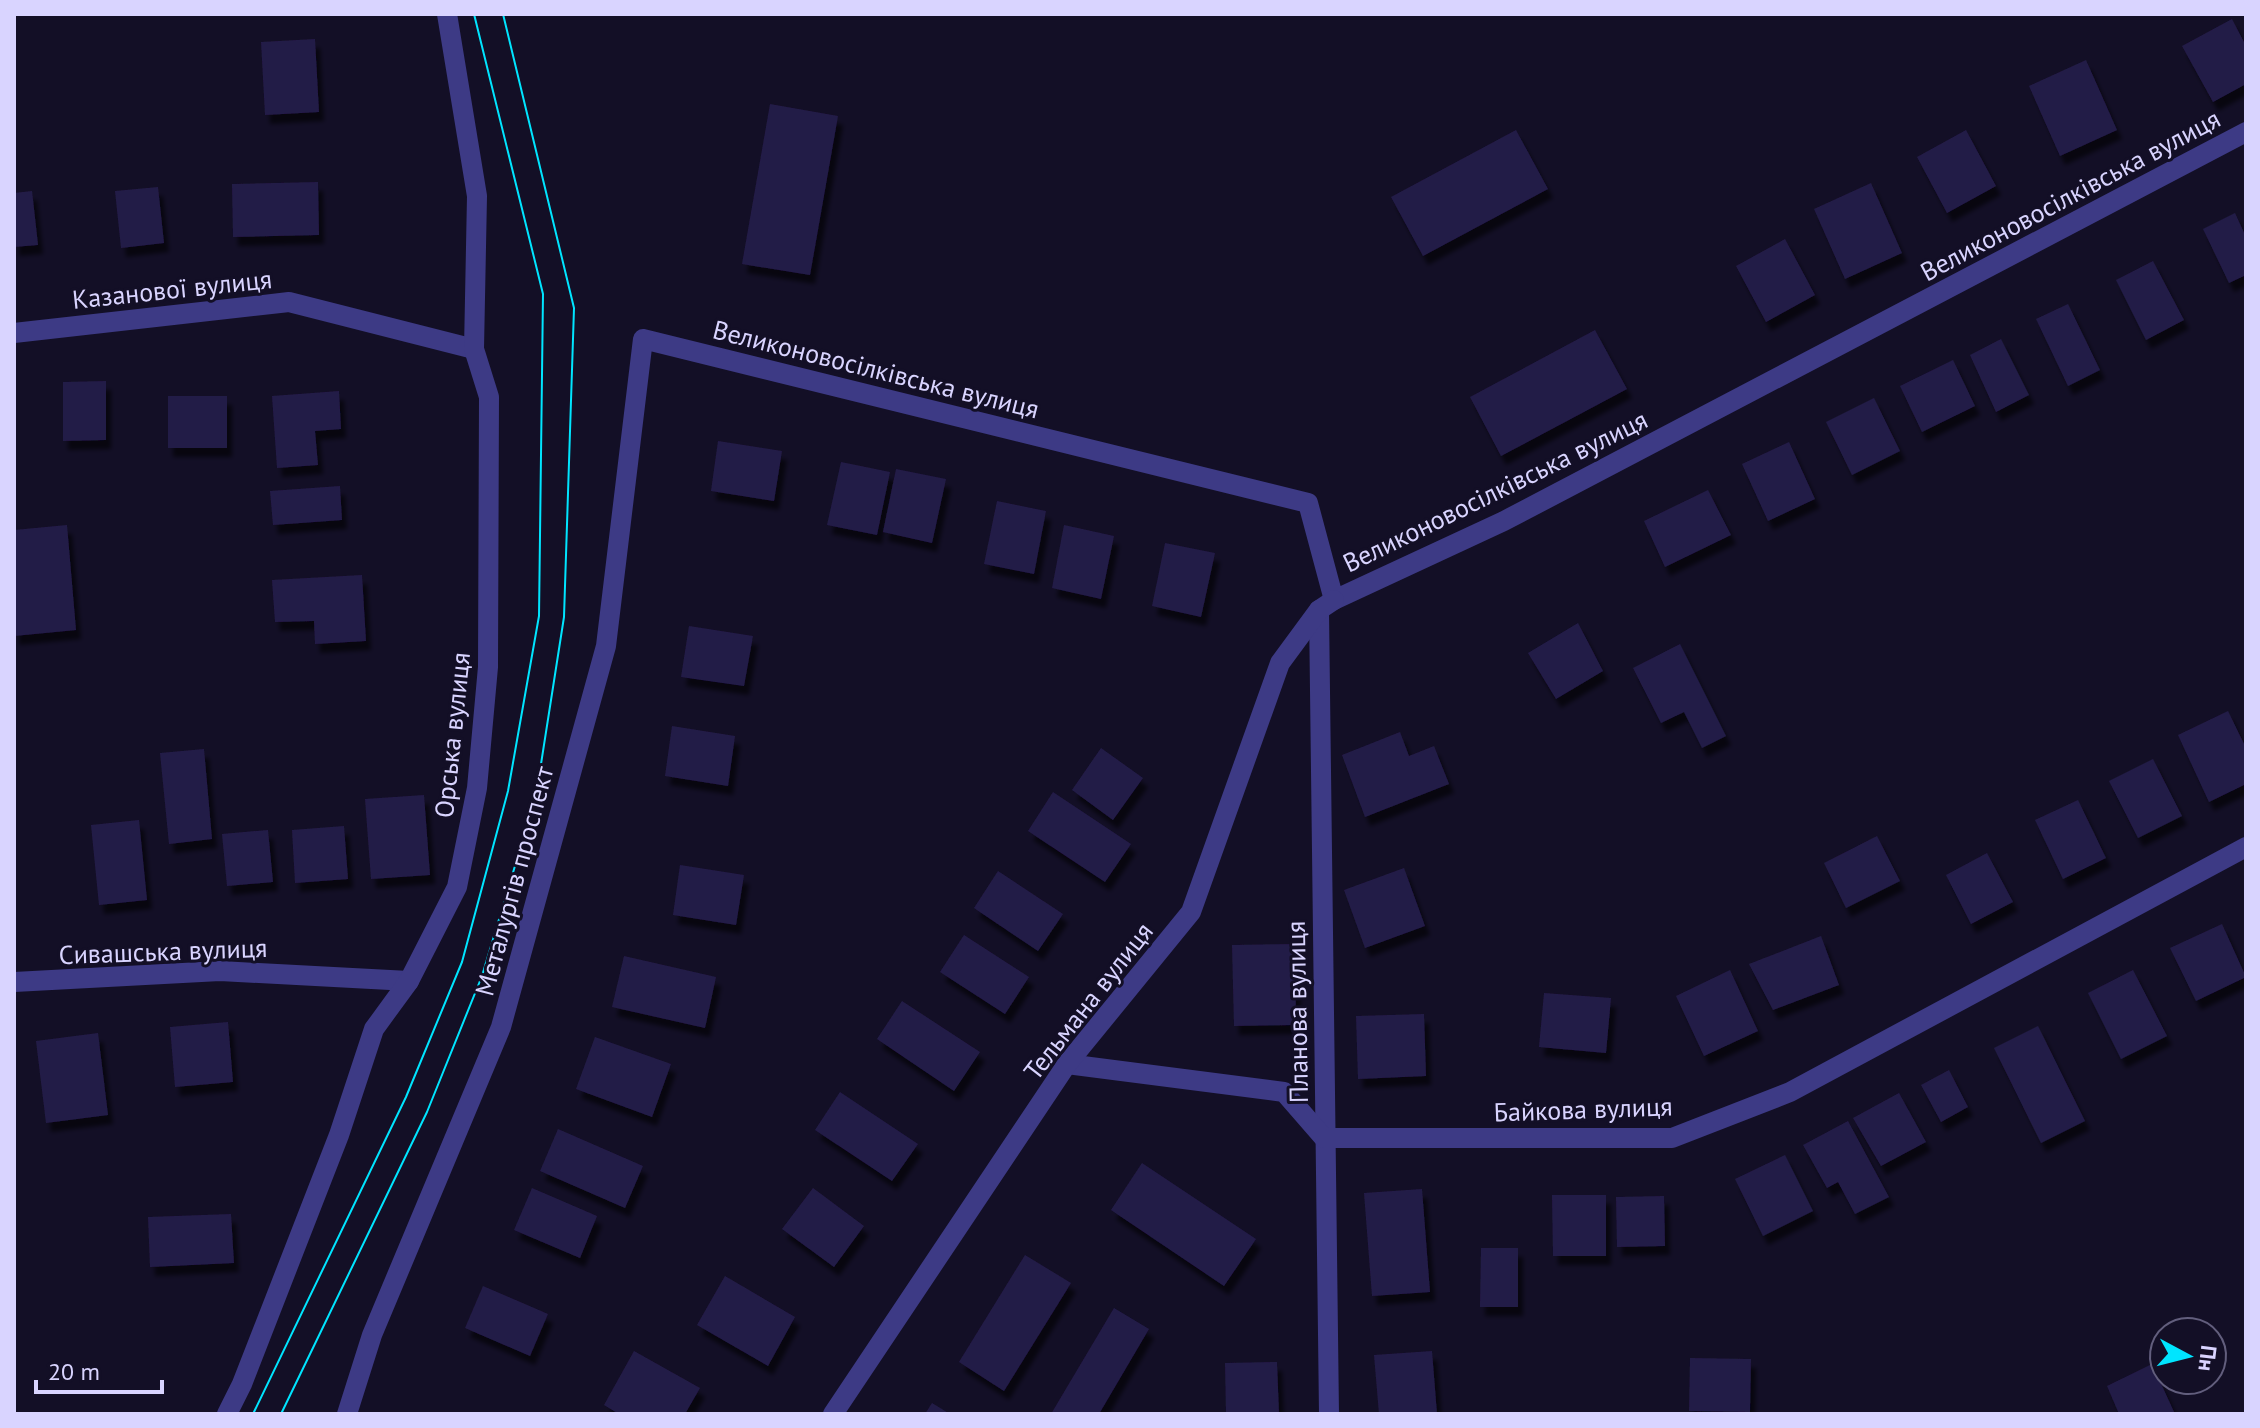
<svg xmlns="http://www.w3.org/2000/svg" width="2260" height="1428" font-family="'PT Sans',sans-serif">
  <defs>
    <filter id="shadow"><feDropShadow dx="5" dy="9" stdDeviation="2" flood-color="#0009"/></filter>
  </defs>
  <rect width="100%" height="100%" fill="#130f26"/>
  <g fill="#241b47" filter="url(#shadow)">
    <path d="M2232,19l14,27v38l-33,18 -31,-56z"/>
    <path d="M315,39l4,73 -54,3 -4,-73z"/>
    <path d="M2086,60l31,70 -57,26 -31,-70z"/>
    <path d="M770,104l68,12 -28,159 -68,-11z"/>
    <path d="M1516,130l32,59 -125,67 -32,-59z"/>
    <path d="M1966,130l30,56 -49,27 -30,-56z"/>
    <path d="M318,182l1,53 -86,2 -1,-53z"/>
    <path d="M1871,183l31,70 -57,26 -31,-70z"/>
    <path d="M158,187l6,56 -43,5 -6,-57z"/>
    <path d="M32,191l6,54 -24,2v-54z"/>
    <path d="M2235,213l11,24v38l-17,8 -26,-54z"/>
    <path d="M1785,239l30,56 -49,27 -30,-56z"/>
    <path d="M2153,261l31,59 -38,20 -30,-60z"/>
    <path d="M2068,304l32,66 -32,16 -32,-67z"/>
    <path d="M1595,330l32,59 -126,67 -31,-59z"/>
    <path d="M2001,339l28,56 -33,17 -26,-57z"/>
    <path d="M1953,360l22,46 -53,26 -22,-46z"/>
    <path d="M106,381v59l-43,1v-59z"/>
    <path d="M339,391l2,38 -26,2 3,34 -41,3 -5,-72z"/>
    <rect x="168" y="396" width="59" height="52"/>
    <path d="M1874,398l26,53 -48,24 -26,-53z"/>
    <path d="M718,441l64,10 -8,50 -63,-10z"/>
    <path d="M1789,442l26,57 -47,22 -26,-57z"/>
    <path d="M841,462l49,10 -13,63 -50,-10z"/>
    <path d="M896,469l50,10 -14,64 -49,-11z"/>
    <path d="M340,486l2,34 -69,5 -3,-34z"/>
    <path d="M1708,490l23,45 -66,32 -21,-46z"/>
    <path d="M997,501l49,10 -12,63 -50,-10z"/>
    <path d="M67,525l9,105 -62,6v-106z"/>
    <path d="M1064,525l50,11 -13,63 -49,-11z"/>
    <path d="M1165,543l50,10 -14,64 -49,-11z"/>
    <path d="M362,575l4,66 -51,3 -1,-23 -39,1 -3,-42z"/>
    <path d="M1578,623l25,48 -47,28 -28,-46z"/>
    <path d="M689,626l64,10 -9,50 -63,-9z"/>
    <path d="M1680,644l46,92 -24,12 -18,-36 -23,11 -28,-55z"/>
    <path d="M2228,711l18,37v36l-37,18 -31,-67z"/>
    <path d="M672,726l63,10 -7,50 -63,-10z"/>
    <path d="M1400,732l9,24 25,-10 15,38 -84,33 -23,-62z"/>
    <path d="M1101,748l42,30 -30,42 -41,-30z"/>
    <path d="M204,749l8,90 -43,5 -9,-91z"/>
    <path d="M2153,759l29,57 -44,22 -29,-57z"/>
    <path d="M1053,792l78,52 -26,38 -77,-51z"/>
    <path d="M424,795l6,80 -59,4 -6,-80z"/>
    <path d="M2078,800l28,58 -43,21 -28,-59z"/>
    <path d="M139,820l8,80 -48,5 -8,-80z"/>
    <path d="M344,826l4,53 -53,4 -3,-53z"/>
    <path d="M268,830l5,52 -46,4 -5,-52z"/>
    <path d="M1877,836l23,45 -54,27 -22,-45z"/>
    <path d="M1987,853l26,49 -42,22 -25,-49z"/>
    <path d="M680,865l64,10 -8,50 -63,-10z"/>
    <path d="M1404,868l21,58 -60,22 -21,-58z"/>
    <path d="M998,871l65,43 -25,37 -64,-43z"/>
    <path d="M2222,924l24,53 -50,24 -26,-53z"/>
    <path d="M964,935l65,42 -24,37 -65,-42z"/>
    <path d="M1821,936l18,49 -66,25 -24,-46z"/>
    <path d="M1295,944l1,81 -62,1 -2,-81z"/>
    <path d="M624,956l92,21 -11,51 -93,-21z"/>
    <path d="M1730,970l28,61 -54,25 -28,-60z"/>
    <path d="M2133,970l34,66 -46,23 -33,-66z"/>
    <path d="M1544,993l67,5 -5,55 -67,-6z"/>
    <path d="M902,1001l78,51 -26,39 -77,-52z"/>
    <path d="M1424,1014l2,62 -68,3 -2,-63z"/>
    <path d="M228,1022l5,60 -58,5 -5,-60z"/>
    <path d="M2038,1026l47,95 -44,22 -47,-95z"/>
    <path d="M98,1033l10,82 -62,8 -10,-82z"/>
    <path d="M595,1037l76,27 -19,53 -76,-28z"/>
    <path d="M1949,1070l19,37 -27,15 -20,-37z"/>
    <path d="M840,1092l78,52 -26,37 -77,-51z"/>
    <path d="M1899,1093l27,49 -45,24 -28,-48z"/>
    <path d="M1848,1121l41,76 -34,17 -17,-32 -11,6 -24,-43z"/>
    <path d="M558,1129l85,37 -18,42 -85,-37z"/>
    <path d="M1785,1155l28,56 -50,25 -28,-57z"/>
    <path d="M1142,1163l114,76 -32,47 -113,-76z"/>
    <path d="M532,1188l65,28 -17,42 -66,-28z"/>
    <path d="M813,1188l51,38 -30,41 -52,-38z"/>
    <path d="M1422,1189l8,103 -58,4 -8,-103z"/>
    <path d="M1552,1195h54v61h-53z"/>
    <path d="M1664,1196l1,50 -48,1 -1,-50z"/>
    <path d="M231,1214l3,49 -84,4 -2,-50z"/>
    <path d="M1481,1248h37v59h-38z"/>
    <path d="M1025,1255l46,28 -67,108 -45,-29z"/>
    <path d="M725,1276l70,41 -27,49 -71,-41z"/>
    <path d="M483,1286l65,28 -18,42 -65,-28z"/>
    <path d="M1114,1308l35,21 -50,85h-48z"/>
    <path d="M634,1351l66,37 -15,26h-66l-15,-9z"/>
    <path d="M1432,1351l5,63h-58l-5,-59z"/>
    <path d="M1690,1358l61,1 -1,53 -61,-1z"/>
    <path d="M1277,1362l2,52h-53l-1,-51z"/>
    <path d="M2152,1364l23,50h-56l-12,-28z"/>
    <path d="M932,1403l18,11h-25z"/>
  </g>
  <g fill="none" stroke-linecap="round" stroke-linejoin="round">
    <g stroke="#3d3a85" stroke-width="20">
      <path d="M14,333l275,-31 185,47"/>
      <path d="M1319,610l10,804"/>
      <path d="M14,982l206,-11 189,10"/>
      <path d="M1067,1064l217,28 40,46h348l118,-46 456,-245"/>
      <path d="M227,1414l15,-30 97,-249 35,-106 35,-48 48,-94 20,-99 11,-121 1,-270 -15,-48 3,-153 -30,-182"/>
      <path d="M347,1414l25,-79 129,-308 105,-381 37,-307 665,164 26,97 170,-79 742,-389"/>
      <path d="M833,1414l234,-350 124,-152 89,-249 39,-53 15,-10"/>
    </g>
    <g stroke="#00e5ff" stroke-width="2">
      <path d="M253,1414l153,-317 56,-135 46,-171 31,-175 4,-322 -69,-280"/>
      <path d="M281,1414l146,-302 55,-136 54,-180 28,-179 10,-309 -71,-294"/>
    </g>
  </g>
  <g text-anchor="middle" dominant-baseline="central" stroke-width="6" stroke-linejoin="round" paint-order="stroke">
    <g font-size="26" fill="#d9d4ff" stroke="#130f26">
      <text transform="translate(2070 195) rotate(-28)">Великоновосілківська вулиця</text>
      <text transform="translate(172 289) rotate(-6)">Казанової вулиця</text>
      <text transform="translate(876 369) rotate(14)">Великоновосілківська вулиця</text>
      <text transform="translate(1495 491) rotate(-26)">Великоновосілківська вулиця</text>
      <text transform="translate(452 735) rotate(-84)">Орська вулиця</text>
      <text transform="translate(514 881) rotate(-75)">Металургів проспект</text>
      <text transform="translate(163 951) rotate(-2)">Сивашська вулиця</text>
      <text transform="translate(1088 1001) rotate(-52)">Тельмана вулиця</text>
      <text transform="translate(1297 1012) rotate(-91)">Планова вулиця</text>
      <text transform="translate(1583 1109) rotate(-2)">Байкова вулиця</text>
    </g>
  </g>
  <rect width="2260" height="1428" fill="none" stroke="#d9d4ff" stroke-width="32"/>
  <g transform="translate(2188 1356) rotate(97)"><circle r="38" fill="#130f26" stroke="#625e7d" stroke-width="2"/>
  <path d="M0-6L14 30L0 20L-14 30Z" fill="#00e5ff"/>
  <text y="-12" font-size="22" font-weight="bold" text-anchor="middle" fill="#d9d4ff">Пн</text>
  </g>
  <path d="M36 1380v12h126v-12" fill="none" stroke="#d9d4ff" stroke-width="4"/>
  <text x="48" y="1380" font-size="24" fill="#d9d4ff" stroke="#130f26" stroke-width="6" paint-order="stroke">20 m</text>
</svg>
